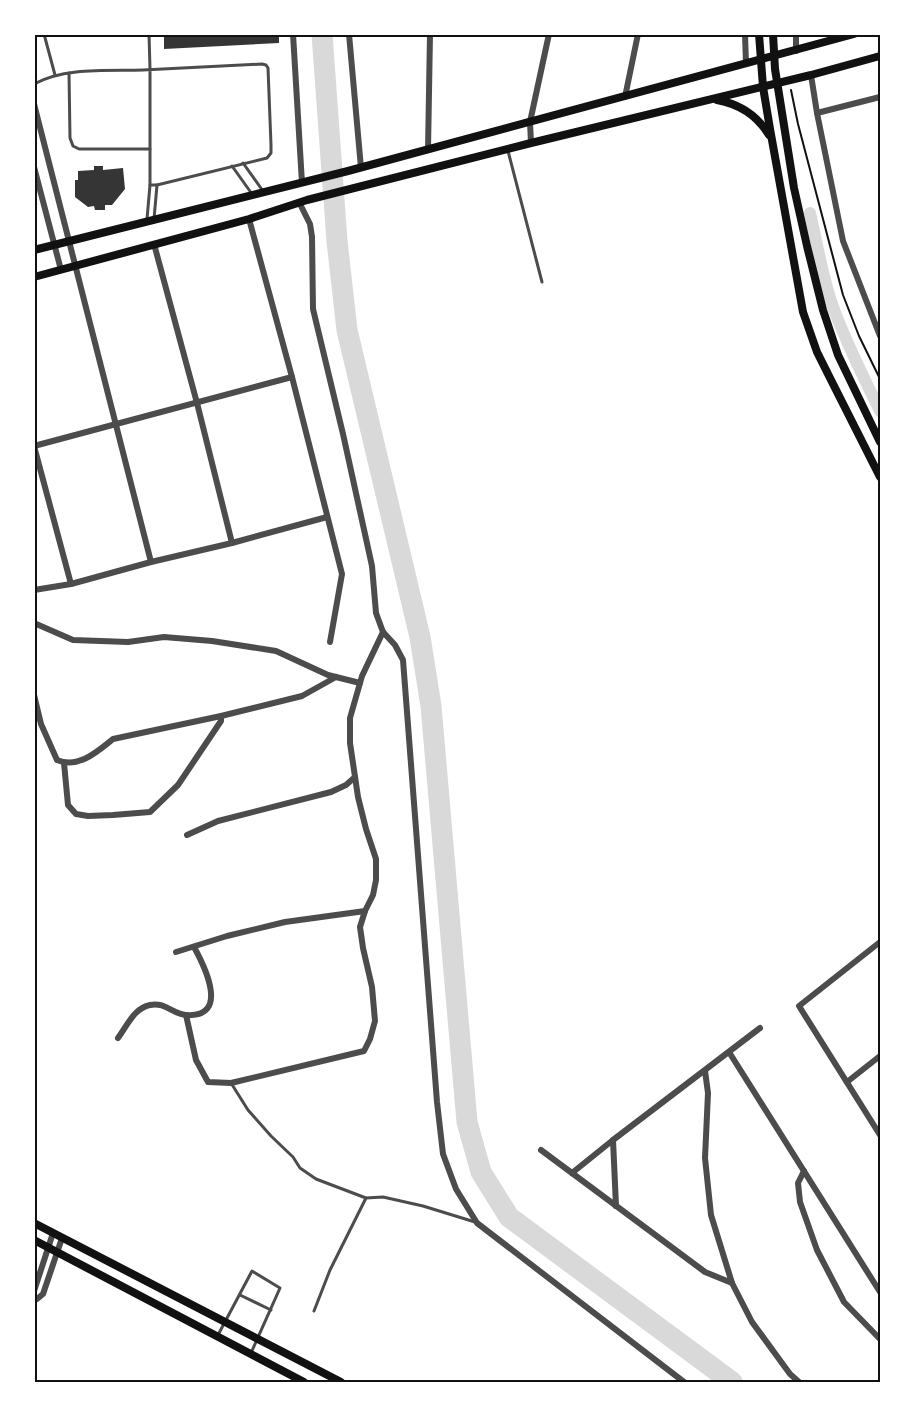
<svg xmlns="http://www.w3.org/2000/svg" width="915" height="1417" font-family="'Libre Baskerville',serif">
  <rect width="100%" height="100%" fill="#fff"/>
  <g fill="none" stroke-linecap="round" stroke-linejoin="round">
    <path stroke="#d9d9d9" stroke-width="12" d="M810,213c7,30 12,62 22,91 13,37 31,72 48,107"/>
    <path stroke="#d9d9d9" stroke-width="21" d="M322,34l15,207 10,89 73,307 11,69 36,416 14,50 28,45 223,165"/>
  </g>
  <g fill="#353535">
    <path d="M164,34h115v9l-115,6z"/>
    <path d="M94,166h9v4l20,-2 2,21 -13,16h-7v5h-10l-1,-4 -6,1 -13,-10v-17h3v-9l16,-1z"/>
  </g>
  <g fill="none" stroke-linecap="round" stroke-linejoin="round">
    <path stroke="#111" stroke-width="2" d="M791,90l7,34 45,171 16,41 21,43"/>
    <g stroke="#4c4c4c" stroke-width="3">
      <path d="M44,34l11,41"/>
      <path d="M69,73l1,65 3,8 6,3h71"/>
      <path d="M34,84c31,-17 74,-13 109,-14 39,-2 79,-4 119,-6l4,1 2,3 3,77v8l-4,5 -110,27h-7v-116l-1,-35"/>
      <path d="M508,151l34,131"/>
      <path d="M243,163l20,28"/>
      <path d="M232,166l20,28"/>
      <path d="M147,219l3,-34"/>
      <path d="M154,219l3,-34"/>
      <path d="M231,1083l17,27 23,26 22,21 7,11 16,11 50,19"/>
      <path d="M240,1295l31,15"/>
      <path d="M314,1311l16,-41 36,-72 17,-1 40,9 52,16"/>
      <path d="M218,1335l34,-64 28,17 -29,65"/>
    </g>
    <g stroke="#4c4c4c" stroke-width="6">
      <path d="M293,34l9,149"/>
      <path d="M349,34l12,134"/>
      <path d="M745,34l1,30"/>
      <path d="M796,51v-17"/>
      <path d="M811,75l6,38 26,128 37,95"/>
      <path d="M625,97l13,-63"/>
      <path d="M34,104c40,152 77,306 117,458"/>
      <path d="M817,113l63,-16"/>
      <path d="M531,143l-1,-21 19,-88"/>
      <path d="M428,150l2,-116"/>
      <path d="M34,167l27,103"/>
      <path d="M299,202l11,22 2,13 1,72 30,125 29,132 4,47 7,19 12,13 8,15 34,442 6,52 13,35 21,34 207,159"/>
      <path d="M249,219l43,158 50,197 -12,68"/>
      <path d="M154,244l43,159 35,140"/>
      <path d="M34,446l258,-69"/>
      <path d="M34,446l37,138"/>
      <path d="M34,590l37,-6 80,-22 81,-19 95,-26"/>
      <path d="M34,623l39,17 55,2 36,-5 48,4 64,10 52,24 32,8"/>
      <path d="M34,695l7,29 16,36c21,9 40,-8 56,-21l108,-23 81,-20 34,-19"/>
      <path d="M64,763l4,42 8,9 12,2 25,-1 37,-3 28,-27 43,-64v-5"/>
      <path d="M187,835l31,-14 113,-29 15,-7 9,-8"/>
      <path d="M880,942l-81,64 81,129"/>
      <path d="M176,952l51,-16 58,-14 80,-11"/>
      <path d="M186,1015l10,45 12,22 23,1 133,-32 6,-12 5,-18 -3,-34 -9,-39 -3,-21 5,-16 8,-16 3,-15v-21l-10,-30 -8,-32 -8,-54v-25l12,-42 21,-44"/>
      <path d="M118,1038c9,-12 16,-30 32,-33 16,-3 22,9 36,10 44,3 19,-48 8,-68"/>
      <path d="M729,1052l151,240"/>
      <path d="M705,1071l3,22 -3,65 6,57 21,68 20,39 38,52 9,8"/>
      <path d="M847,1082l33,-26"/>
      <path d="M613,1140l3,66"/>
      <path d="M541,1150l164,122 27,11"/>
      <path d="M804,1171l-6,12 2,19 17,48 27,52 36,37"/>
      <path d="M572,1173l41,-33 147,-112"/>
      <path d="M34,1291l19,-58"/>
      <path d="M37,1299l6,-5 19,-56"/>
    </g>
    <g stroke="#111" stroke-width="8">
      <path d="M759,34l4,53 7,42 33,183 14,40 13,26 50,99"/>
      <path d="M773,34l2,35 19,119 13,58 16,64 15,45 42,87"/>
      <path d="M717,100c22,4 40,15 52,35"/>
      <path d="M34,250l314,-79 506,-137"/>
      <path d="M34,277l215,-58 58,-19 224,-57 280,-68 69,-19"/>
      <path d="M34,1223l307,159"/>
      <path d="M34,1240l270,142"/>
    </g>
  </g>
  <rect width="915" height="1417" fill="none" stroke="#ffffff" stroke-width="72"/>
  <rect x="36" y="36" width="843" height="1345" fill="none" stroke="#111" stroke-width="2"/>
</svg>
